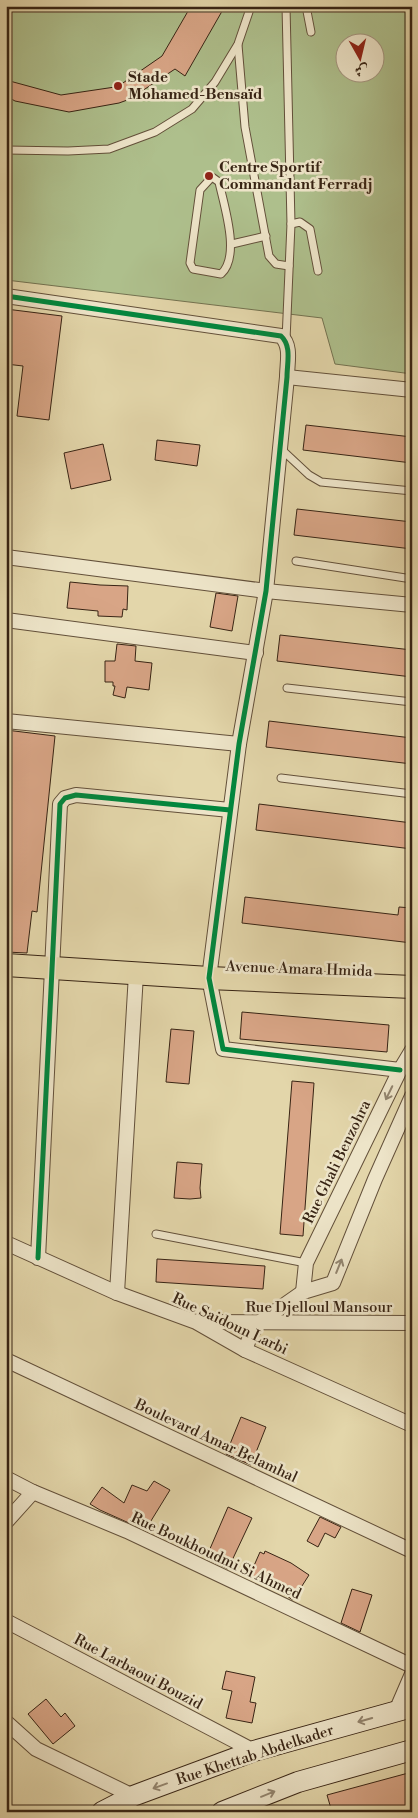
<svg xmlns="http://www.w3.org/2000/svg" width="418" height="1818" font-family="'Libre Bodoni',Amiri,serif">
  <rect width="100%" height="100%" fill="#e3d6aa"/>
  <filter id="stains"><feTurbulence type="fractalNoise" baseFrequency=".004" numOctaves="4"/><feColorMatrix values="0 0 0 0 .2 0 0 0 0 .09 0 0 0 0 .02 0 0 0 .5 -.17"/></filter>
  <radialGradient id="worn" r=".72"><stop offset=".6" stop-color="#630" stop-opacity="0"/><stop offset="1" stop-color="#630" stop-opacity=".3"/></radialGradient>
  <path fill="#aebf8c" stroke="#737250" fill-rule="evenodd" d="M6,6h406v368l-77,-10 -13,-46 -316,-38zM346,42h30v30h-30z"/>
  <g fill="#d8a586" stroke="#382414">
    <path d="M191,6h34l-40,70 -10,-7 -45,30 -11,4 -50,9 -54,-11 -9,-5v-16l55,15 54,-8 5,-2 42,-29z"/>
    <path d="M6,309l56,7 -13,104 -32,-4 6,-50 -17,-2z"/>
    <path d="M306,425l106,12v26l-109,-13z"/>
    <path d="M157,440l43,5 -3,21 -42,-6z"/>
    <path d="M103,444l8,36 -40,9 -7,-36z"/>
    <path d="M297,509l115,13v27l-118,-14z"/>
    <path d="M70,582l30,3 28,1 -1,24 -4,-1 -1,8 -24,-1v-5l-31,-3z"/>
    <path d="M216,593l22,3 -6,35 -22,-4z"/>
    <path d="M280,635l132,15v27l-135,-16z"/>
    <path d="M117,644l19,2 -1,15 17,2 -3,27 -22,-3 -2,11 -12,-3 2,-9h-2v-4h-8v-21h10z"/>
    <path d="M269,721l143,17v26l-146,-17z"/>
    <path d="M6,730l49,6 -18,176 -5,-1 -5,42 -21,-1z"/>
    <path d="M259,804l153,19v26l-156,-19z"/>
    <path d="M245,897l153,18 1,-8 13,1v35l-170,-20z"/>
    <path d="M242,1012l147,13 -2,27 -147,-13z"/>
    <path d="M171,1029l23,2 -5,53 -23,-2z"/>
    <path d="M292,1081l22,2 -11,153 -23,-2z"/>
    <path d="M177,1162l25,2 -2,24 1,10 -11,1 -16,-1z"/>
    <path d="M157,1259l108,7 -2,23 -107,-7z"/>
    <path d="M241,1417l25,10 -15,38 -25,-11z"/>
    <path d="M154,1481l16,9 -24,39 -15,-9 -2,3 -29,-13 -10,-6 12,-17 22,16 8,-18 15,6z"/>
    <path d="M228,1507l24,11 -24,51 -22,-11z"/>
    <path d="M320,1517l21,10 -6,11 -10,-5 -7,14 -11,-6z"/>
    <path d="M265,1551l26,12 18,12 -16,25 -11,-7 2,-2 -35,-14 11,-25 4,2z"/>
    <path d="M352,1589l20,6 -12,37 -19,-9z"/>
    <path d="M226,1671l29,6 -5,25 6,1 -4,20 -26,-5 6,-27 -10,-2z"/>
    <path d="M46,1699l15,18 4,-4 10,13 -22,18 -25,-30z"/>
    <path d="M412,1772v40h-80l-5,-17z"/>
  </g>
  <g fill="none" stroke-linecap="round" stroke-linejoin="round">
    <g stroke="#63503a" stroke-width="9">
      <g id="lane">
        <path d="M306,6l5,26"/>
        <path d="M238,45l7,82 24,129 7,8 13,2"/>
        <path d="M6,150l62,1 41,-2 46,-17 37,-23 23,-27 23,-38 13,-38"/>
        <path d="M212,177l7,5c5,24 22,74 2,92l-28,-5 -3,-6 10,-73z"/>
        <path d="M291,224l9,-2 10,7 8,42"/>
        <path d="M232,244l34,-8"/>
        <path d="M286,340l5,-116 -5,-218"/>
        <path d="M280,448l29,27 12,7 91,9"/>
        <path d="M296,561l116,18"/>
        <path d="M287,688l125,14"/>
        <path d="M281,778l131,16"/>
        <path d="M156,1234l150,29"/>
      </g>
    </g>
    <g stroke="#63503a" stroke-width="16">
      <g id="street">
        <path d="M6,296l275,40c11,10 6,27 6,41l-21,214 -27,153 -30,234 14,71 177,21"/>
        <path d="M287,377l125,13"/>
        <path d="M6,557l260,34 146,14"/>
        <path d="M6,620l250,33"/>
        <path d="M6,721l233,23"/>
        <path d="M6,1243l111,50 79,29 49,28 167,75"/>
        <path d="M38,1258l22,-454 5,-6 11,-3 154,15"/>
        <path d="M303,1292l3,-29 94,-193 12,-20"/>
        <path d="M117,1293l19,-319"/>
        <path d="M198,1322l214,1"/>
        <path d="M245,1350l6,-16 9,-12 43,-30 30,-9 42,-104 37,-83"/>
        <path d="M6,1360l406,191"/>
        <path d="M6,1478l27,14 94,39 285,135"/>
        <path d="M6,1522l27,-30"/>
        <path d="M6,1621l248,130"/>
        <path d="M396,1711l16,-37"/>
        <path d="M6,1722l30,27 97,47"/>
      </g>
    </g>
    <g stroke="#382414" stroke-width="22">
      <g id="secondary">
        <path d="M102,1812l31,-16 121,-45 158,-44"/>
        <path d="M222,1812l76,-30 114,-32"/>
      </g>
    </g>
    <g stroke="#382414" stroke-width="24">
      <path id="primary" d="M6,965l203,13 203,9"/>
    </g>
    <use href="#lane" stroke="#ede4c8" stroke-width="7"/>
    <use href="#street" stroke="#ede4c8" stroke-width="14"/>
    <use href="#secondary" stroke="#ede4c8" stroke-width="20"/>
    <use href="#primary" stroke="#e3d6aa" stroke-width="22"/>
    <g stroke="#ede4c8" stroke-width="8">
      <g id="cycleway">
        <path d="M6,296l275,40c11,10 6,27 6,41l-21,214 -27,153 -30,234 14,71 177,21"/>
        <path d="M38,1258l22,-454 5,-6 11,-3 154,15"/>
      </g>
    </g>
    <use href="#cycleway" stroke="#00873e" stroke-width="5"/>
  </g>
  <defs><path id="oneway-shaft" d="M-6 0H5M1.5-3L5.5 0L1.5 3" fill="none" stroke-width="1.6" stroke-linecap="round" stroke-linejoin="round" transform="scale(1.25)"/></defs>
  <g stroke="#92846e">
    <use href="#oneway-shaft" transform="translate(389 1093) rotate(116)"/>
    <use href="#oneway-shaft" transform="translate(339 1266) rotate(-68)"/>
    <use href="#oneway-shaft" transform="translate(365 1720) rotate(164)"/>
    <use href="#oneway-shaft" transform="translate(160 1786) rotate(160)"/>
    <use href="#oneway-shaft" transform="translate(268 1794) rotate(-22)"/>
  </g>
  <g fill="#8f2418" stroke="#ede4c8" stroke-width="2">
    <circle cx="118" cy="86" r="5"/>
    <circle cx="209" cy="176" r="5"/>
  </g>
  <g text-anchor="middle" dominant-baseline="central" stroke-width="5" stroke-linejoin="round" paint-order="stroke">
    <g font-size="15" font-weight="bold" fill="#382414" stroke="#ede4c8" text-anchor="start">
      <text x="128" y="77">Stade<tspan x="128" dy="17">Mohamed-Bensaïd</tspan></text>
      <text x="219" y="167">Centre Sportif<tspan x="219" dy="17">Commandant Ferradj</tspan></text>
    </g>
    <g font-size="15" fill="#382414" stroke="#ede4c8">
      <text transform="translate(299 969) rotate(2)">Avenue Amara Hmida</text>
      <text transform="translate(337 1162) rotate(-64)">Rue Ghali Benzohra</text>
      <text x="319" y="1307">Rue Djelloul Mansour</text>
      <text transform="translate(230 1324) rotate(25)">Rue Saidoun Larbi</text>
      <text transform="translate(216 1441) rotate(25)">Boulevard Amar Belamhal</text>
      <text transform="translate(216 1556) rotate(25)">Rue Boukhoudmi Si Ahmed</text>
      <text transform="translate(138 1672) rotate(28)">Rue Larbaoui Bouzid</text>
      <text transform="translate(255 1755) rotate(-18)">Rue Khettab Abdelkader</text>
    </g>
  </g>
  <rect width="418" height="1818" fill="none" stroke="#e3d6aa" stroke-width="25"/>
  <rect x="8" y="8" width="403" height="1803" fill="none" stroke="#382414" stroke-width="2.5"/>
  <rect x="12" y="12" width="393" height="1793" fill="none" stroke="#382414"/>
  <g transform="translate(360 58) rotate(172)"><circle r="24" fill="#ede4c8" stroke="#a59780"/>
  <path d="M0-4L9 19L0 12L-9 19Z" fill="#8f2418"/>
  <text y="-8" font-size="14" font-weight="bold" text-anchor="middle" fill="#382414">ش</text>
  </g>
  <rect width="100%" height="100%" filter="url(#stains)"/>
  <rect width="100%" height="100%" fill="url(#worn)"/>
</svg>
